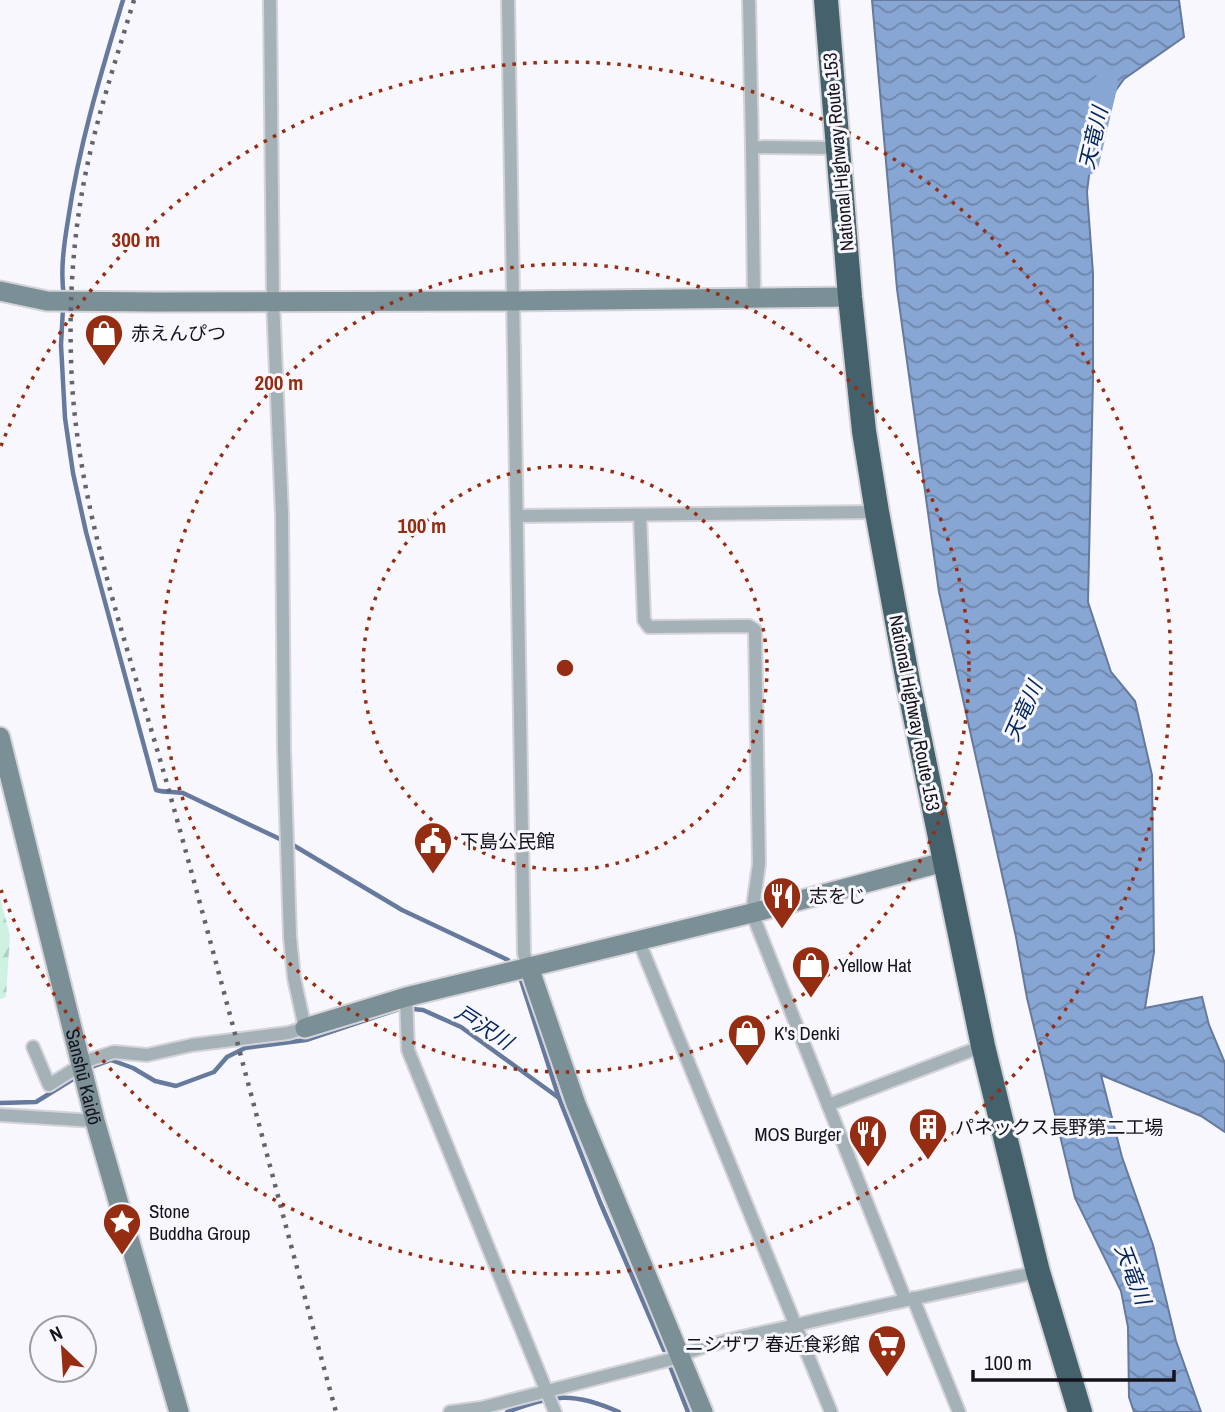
<svg xmlns="http://www.w3.org/2000/svg" width="1225" height="1412" font-family="'Archivo Narrow','Noto Sans JP',sans-serif">
  <defs>
    <pattern id="forest-firs" width="22" height="20" patternUnits="userSpaceOnUse" patternTransform="scale(1.75)"><rect width="22" height="20" fill="#cdf2e1"/><path d="M5 1l3.5 6h-7zM16 11l3.5 6h-7z" fill="#afcfc0"/></pattern>
    <pattern id="water-waves" width="16" height="10" patternUnits="userSpaceOnUse" patternTransform="scale(1.75)"><rect width="16" height="10" fill="#88a6d3"/><path d="M0 5q4-4 8 0t8 0" fill="none" stroke="#6e86aa"/></pattern>
  </defs>
  <rect width="100%" height="100%" fill="#f8f7fd"/>
  <path fill="url(#forest-firs)" d="M0,898l10,37 -4,62 -6,2z"/>
  <path fill="url(#water-waves)" stroke="#657a9c" stroke-width="2" d="M872,0h307l5,37 -60,42 -28,39 -9,74 6,81v107l-5,222 23,70 24,29 17,74 2,177 -9,56 57,-11 7,28 16,38v69l-24,-16 -100,-41 21,82 31,88 23,96 25,71h-67l-5,-15 -1,-70 -7,-36 -46,-93 -48,-200 -11,-61 -77,-345 -42,-303z"/>
  <g fill="none" stroke-linecap="round" stroke-linejoin="round">
    <g stroke="#657a9c" stroke-width="4.5">
      <path d="M64,296c-4,-24 0,-52 4,-76 11,-75 33,-147 55,-220"/>
      <path d="M63,308l-2,37 4,73 8,55 13,59 70,258c10,3 18,1 27,3l99,47"/>
      <path d="M293,845l109,65 106,50"/>
      <path d="M520,977l39,121 41,104 64,148"/>
      <path d="M89,1068l22,-8 22,8 22,13 21,5 38,-14 13,-15 18,-9 61,-8 96,-32 21,2 38,17 98,71"/>
      <path d="M0,1103l36,-1 42,-26"/>
      <path d="M670,1366l18,46"/>
      <path d="M507,1412c47,-17 65,-21 112,0"/>
    </g>
    <path stroke="#88a6d3" stroke-width="24" d="M1087,163l19,-80"/>
    <g stroke="#d4d3d9" stroke-width="16">
      <g id="street">
        <path d="M508,0l16,954 5,13"/>
        <path d="M749,0l3,147 85,1"/>
        <path d="M752,147l2,151"/>
        <path d="M640,515l4,105 5,7 100,-1 6,4 4,234 -7,49 153,386"/>
        <path d="M517,516l360,-4"/>
        <path d="M638,939l193,473"/>
        <path d="M406,997l2,53 147,362"/>
        <path d="M33,1047l16,38 40,-25 25,-8 33,3 45,-10 96,-12 17,-5 -11,-50 -4,-41 -6,-188 -2,-234 -9,-214 -3,-301"/>
        <path d="M828,1105l155,-59"/>
        <path d="M0,1115l95,6"/>
        <path d="M913,1298l46,114"/>
        <path d="M450,1412l31,-4 191,-49c38,-18 84,-24 124,-34 81,-19 161,-36 242,-53"/>
      </g>
    </g>
    <g stroke="#d4d3d9" stroke-width="23">
      <g id="secondary">
        <path d="M0,291l47,10 110,1 355,-1 338,-4"/>
        <path id="s1" d="M0,737l95,384 84,291"/>
        <path d="M529,967l47,137 127,308"/>
        <path d="M305,1028l101,-31 346,-84 192,-51"/>
      </g>
    </g>
    <g stroke="#d4d3d9" stroke-width="28">
      <path id="highway" d="M826,0l24,297 14,134 13,81 32,175 74,359 55,226 42,140"/>
    </g>
    <use href="#street" stroke="#a4b1b6" stroke-width="12"/>
    <use href="#secondary" stroke="#7b8f96" stroke-width="19"/>
    <use href="#highway" stroke="#45616b" stroke-width="24"/>
    <path stroke="#64636b" stroke-width="4.5" stroke-dasharray="3.5 7" stroke-linecap="butt" d="M134,0c-16,53 -34,107 -46,162 -14,63 -19,131 -17,196 3,147 61,299 100,440 57,204 109,410 165,614"/>
  </g>
  <g fill="none" stroke="#952d12" stroke-width="3.5" stroke-dasharray="3.5 7">
    <circle cx="565" cy="668" r="202"/>
    <circle cx="565" cy="668" r="404"/>
    <path d="M1 446A606 606 0 1 1 1 890"/>
  </g>
  <defs>
    <g id="shop-pin" transform="scale(2.0125)"><path d="M0 17L-7.5 6A9.5 9.5 0 1 1 7.5 6Z" fill="#952d12" stroke="#f8f7fd"/><path d="M-5-2.5h2.3a2.7 3.5 0 0 1 5.4 0H5L5.5 6h-11ZM-1.5-2.5h3a1.5 2.3 0 0 0-3 0Z" fill="#fff"/></g>
    <g id="civic-pin" transform="scale(2.0125)"><path d="M0 17L-7.5 6A9.5 9.5 0 1 1 7.5 6Z" fill="#952d12" stroke="#f8f7fd"/><path d="M-.6-6.5H3V-4.5H.6V-3L4-1V1h2V6H-6V1h2V-1L-.6-3ZM-1.2 2.5V6h2.4V2.5Z" fill="#fff"/></g>
    <g id="restaurant-pin" transform="scale(2.0125)"><path d="M0 17L-7.5 6A9.5 9.5 0 1 1 7.5 6Z" fill="#952d12" stroke="#f8f7fd"/><path d="M-5-6h1v4h1v-4h1v4h1v-4h1v5L-1.5 .5V6h-2V.5L-5-1ZM5-6V6H3V1.5H1.5Q1.5-4 5-6Z" fill="#fff"/></g>
    <g id="building-pin" transform="scale(2.0125)"><path d="M0 17L-7.5 6A9.5 9.5 0 1 1 7.5 6Z" fill="#952d12" stroke="#f8f7fd"/><path d="M-4-6H4V6H1V3H-1V6H-4ZM-2.5-4.3h1.7v1.8h-1.7ZM.8-4.3h1.7v1.8H.8ZM-2.5-1h1.7V.8h-1.7ZM.8-1h1.7V.8H.8Z" fill="#fff"/></g>
    <g id="sight-pin" transform="scale(2.0125)"><path d="M0 17L-7.5 6A9.5 9.5 0 1 1 7.5 6Z" fill="#952d12" stroke="#f8f7fd"/><path d="M0-6L1.8-2.2L6-1.7L2.9 1.2L3.7 5.4L0 3.3L-3.7 5.4L-2.9 1.2L-6-1.7L-1.8-2.2Z" fill="#fff"/></g>
    <g id="supermarket-pin" transform="scale(2.0125)"><path d="M0 17L-7.5 6A9.5 9.5 0 1 1 7.5 6Z" fill="#952d12" stroke="#f8f7fd"/><path d="M-6-5.5h2.5l.6 2H6L4.5 2H-2.5L-4.4-4H-6ZM-1.5 3.2a1.3 1.3 0 1 0 .1 0ZM3 3.2a1.3 1.3 0 1 0 .1 0Z" fill="#fff"/></g>
  </defs>
  <g fill-rule="evenodd">
    <use href="#shop-pin" x="104" y="333"/>
    <use href="#civic-pin" x="433" y="841"/>
    <use href="#restaurant-pin" x="782" y="896"/>
    <use href="#shop-pin" x="811" y="965"/>
    <use href="#shop-pin" x="747" y="1033"/>
    <use href="#building-pin" x="928" y="1127"/>
    <use href="#restaurant-pin" x="868" y="1134"/>
    <use href="#sight-pin" x="122" y="1222"/>
    <use href="#supermarket-pin" x="887" y="1344"/>
  </g>
  <g text-anchor="middle" dominant-baseline="central" stroke-width="6" stroke-linejoin="round" paint-order="stroke">
    <g font-size="19" fill="#14131c" stroke="#f8f7fd">
      <text transform="translate(838 152) rotate(-95)">National Highway Route 153</text>
      <text transform="translate(915 713) rotate(79)">National Highway Route 153</text>
      <text stroke="none"><textPath href="#s1" startOffset="350">Sanshū Kaidō</textPath></text>
    </g>
    <g font-size="19" fill="#14131c" stroke="#f8f7fd" text-anchor="start">
      <text x="131" y="333">赤えんぴつ</text>
      <text x="460" y="841">下島公民館</text>
      <text x="809" y="896">志をじ</text>
      <text x="838" y="965">Yellow Hat</text>
      <text x="774" y="1033">K's Denki</text>
      <text x="955" y="1127">パネックス長野第二工場</text>
      <text x="841" y="1134" text-anchor="end">MOS Burger</text>
      <text x="149" y="1211">Stone<tspan x="149" dy="22">Buddha Group</tspan></text>
      <text x="860" y="1344" text-anchor="end">ニシザワ 春近食彩館</text>
    </g>
    <g font-size="21" font-style="italic" fill="#01255b" stroke="#f8f7fd">
      <text transform="translate(1093 138) rotate(-77)">天竜川</text>
      <text transform="translate(1023 711) rotate(-66)">天竜川</text>
      <text transform="translate(484 1027) rotate(33)">戸沢川</text>
      <text transform="translate(1133 1274) rotate(69)">天竜川</text>
    </g>
  </g>
  <circle cx="565" cy="668" r="10" fill="#952d12" stroke="#f8f7fd" stroke-width="3.5"/>
  <g font-size="21" text-anchor="middle" font-weight="bold" fill="#952d12" stroke="#f8f7fd" stroke-width="6" stroke-linejoin="round" paint-order="stroke">
    <text x="136" y="247">300 m</text>
    <text x="279" y="390">200 m</text>
    <text x="422" y="533">100 m</text>
  </g>
  <g transform="translate(63 1349) rotate(335)"><circle r="33" fill="#f8f7fd" stroke="#9d9ca3" stroke-width="2"/>
  <path d="M0-5L12 26L0 18L-12 26Z" fill="#952d12"/>
  <text y="-10" font-size="19" font-weight="bold" text-anchor="middle" fill="#14131c">N</text>
  </g>
  <path d="M973 1370v10h201v-10" fill="none" stroke="#14131c" stroke-width="3.5"/>
  <text x="984" y="1370" font-size="21" fill="#14131c" stroke="#f8f7fd" stroke-width="5" paint-order="stroke">100 m</text>
</svg>
